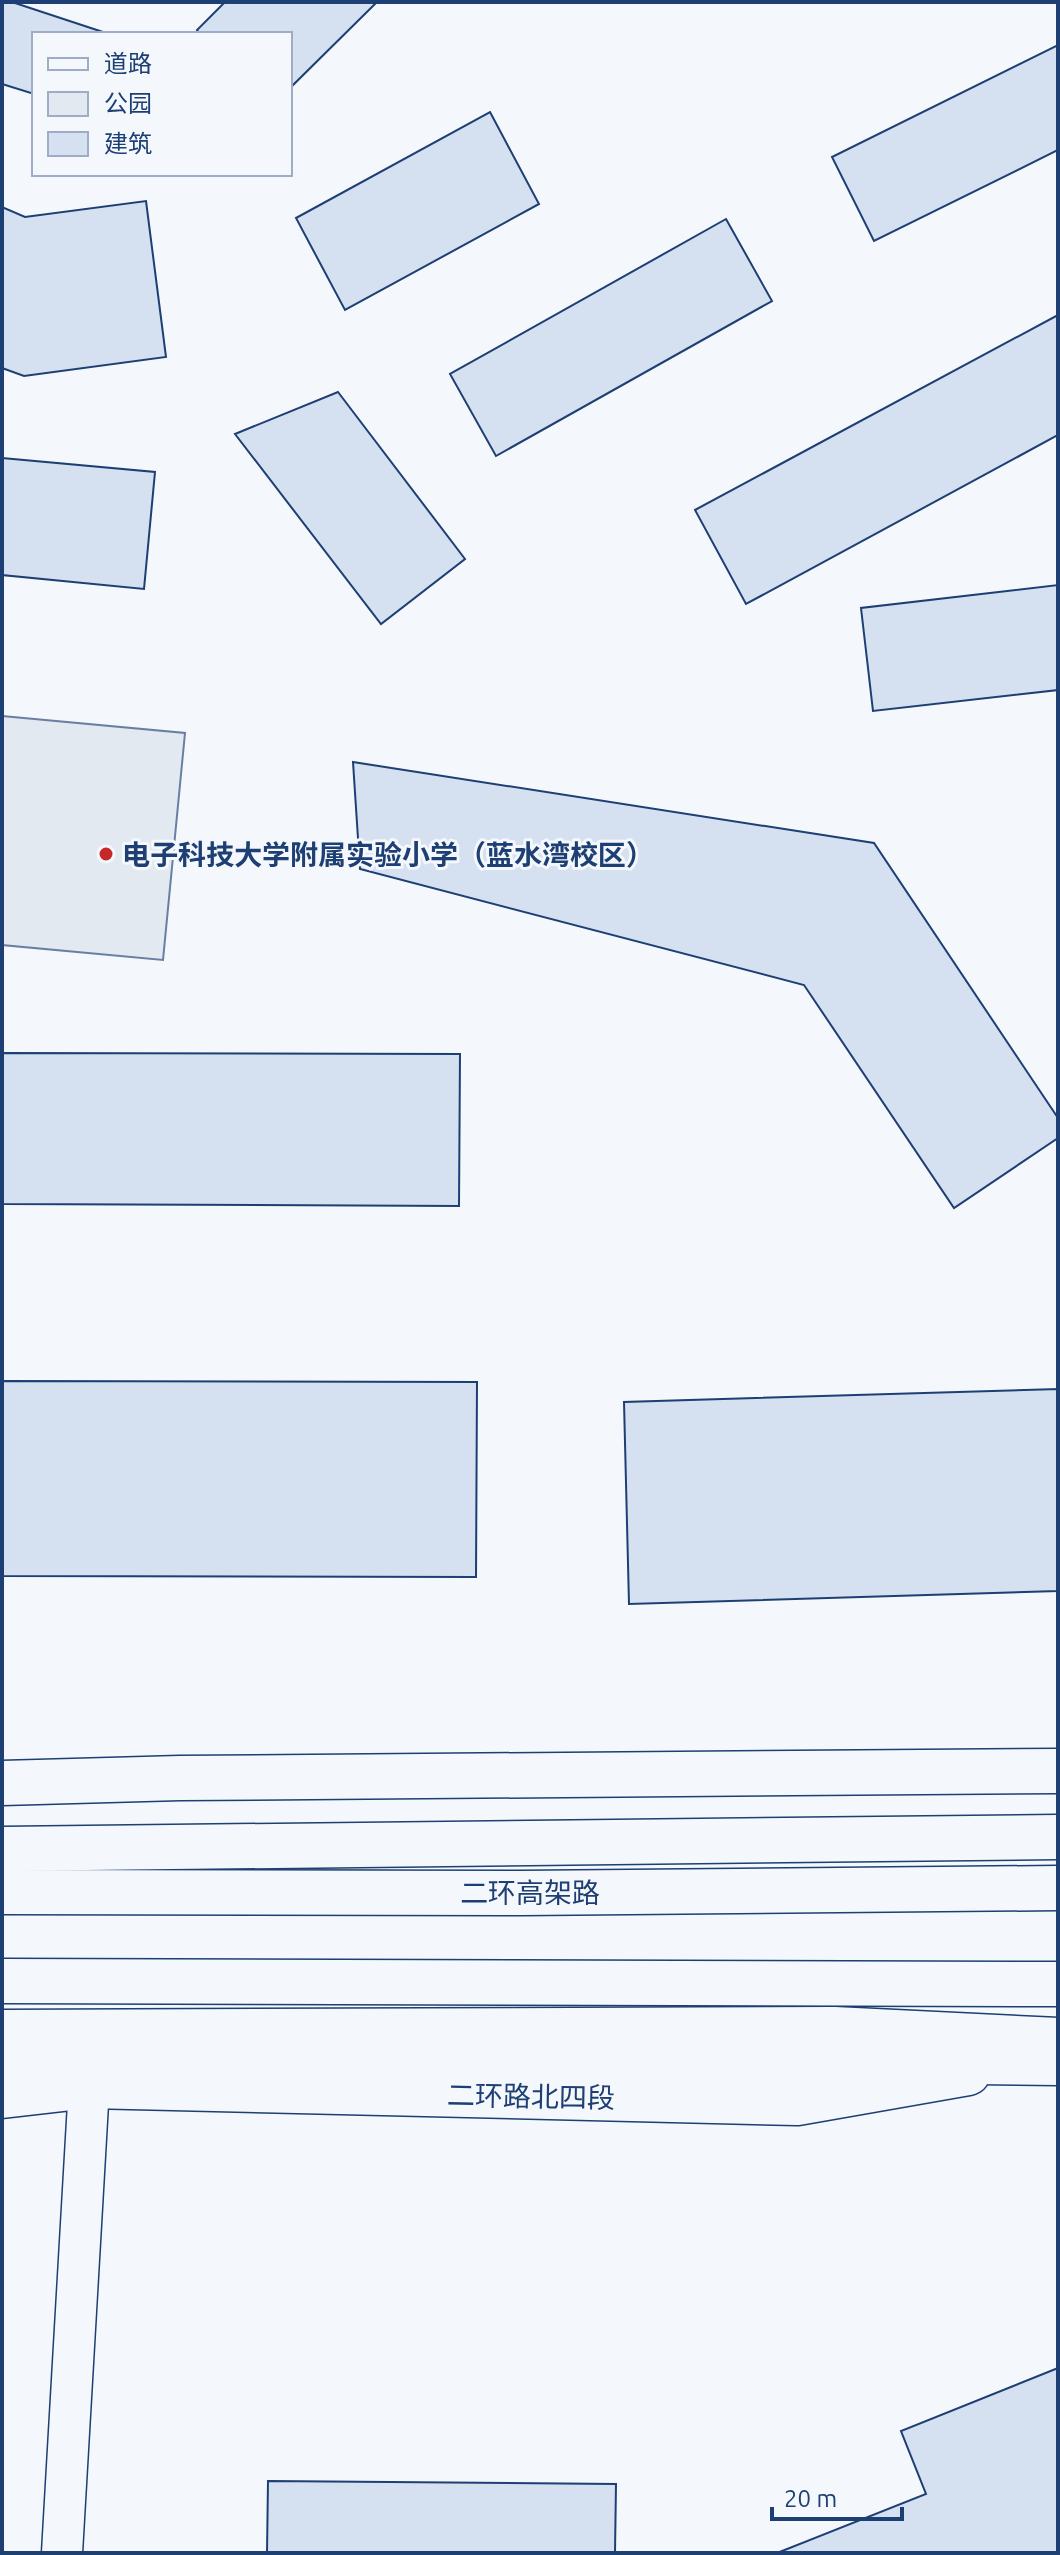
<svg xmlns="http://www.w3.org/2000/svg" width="1060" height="2555" font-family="Ubuntu,'Noto Sans SC',sans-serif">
  <rect width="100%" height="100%" fill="#f4f7fb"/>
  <path fill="#e3e9f0" stroke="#687fa3" stroke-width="2" d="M2,716l183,17 -22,227 -161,-15z"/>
  <g fill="#d5e0f0" stroke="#1d3f73" stroke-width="2">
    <path d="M2,2h10l97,32h-75v60l-32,-10z"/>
    <path d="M225,2h152l-87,86v-54h-90l-3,-4z"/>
    <path d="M1058,45v105l-184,91 -42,-84z"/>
    <path d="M490,112l49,92 -194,106 -49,-92z"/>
    <path d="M146,201l20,156 -142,19 -22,-8v-161l23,10z"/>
    <path d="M726,219l46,82 -276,155 -46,-82z"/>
    <path d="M1058,315v120l-312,169 -51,-94z"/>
    <path d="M338,392l127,167 -84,65 -146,-190z"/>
    <path d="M2,458l153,14 -11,117 -142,-14z"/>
    <path d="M1058,585v105l-185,21 -12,-103z"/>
    <path d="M353,762l521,81 184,275v20l-104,70 -150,-223 -444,-116z"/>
    <path d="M2,1053l458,1 -1,152 -457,-2z"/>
    <path d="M2,1381l475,1 -1,195 -474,-1z"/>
    <path d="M1058,1389v202l-429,13 -5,-202z"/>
    <path d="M1058,2368v185h-281l149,-59 -25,-63z"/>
    <path d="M268,2481l348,3 -1,69h-348z"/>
  </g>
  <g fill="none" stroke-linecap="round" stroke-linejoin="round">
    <g stroke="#1d3f73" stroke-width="43">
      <path id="minor" d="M62,2553l27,-467"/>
    </g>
    <g stroke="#1d3f73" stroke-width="47">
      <g id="tertiary">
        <path d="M2,1783l178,-5 878,-7"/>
        <path d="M2,2096l87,-10 708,17 171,-30"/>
      </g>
    </g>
    <g stroke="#1d3f73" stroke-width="47">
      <g id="secondary">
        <path d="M2,1849l1056,-12"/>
        <path d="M2,2060l724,-1 332,4"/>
      </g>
    </g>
    <g stroke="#1d3f73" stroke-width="47">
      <g id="trunk">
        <path d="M2,1892l520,1 536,-5"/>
        <path d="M2,1981l1056,3"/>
        <path d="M2,2032l832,-3 224,11"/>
      </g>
    </g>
    <use href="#minor" stroke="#f4f7fb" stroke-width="40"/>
    <use href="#tertiary" stroke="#f4f7fb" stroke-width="44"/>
    <use href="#secondary" stroke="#f4f7fb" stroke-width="44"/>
    <use href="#trunk" stroke="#f4f7fb" stroke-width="44"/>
  </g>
  <circle fill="#c62828" stroke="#f4f7fb" stroke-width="3" cx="106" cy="854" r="8"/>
  <g text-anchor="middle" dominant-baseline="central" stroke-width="6" stroke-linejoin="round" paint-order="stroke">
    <g font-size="28" font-weight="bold" fill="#1d3f73" stroke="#f4f7fb" text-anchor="start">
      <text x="122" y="854">电子科技大学附属实验小学（蓝水湾校区）</text>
    </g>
    <g font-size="28" fill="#1d3f73" stroke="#f4f7fb">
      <text x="530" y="1892">二环高架路</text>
      <text transform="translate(531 2096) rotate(1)">二环路北四段</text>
    </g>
  </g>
  <rect width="1060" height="2555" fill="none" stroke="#1d3f73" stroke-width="8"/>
  <rect x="32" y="32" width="260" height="144" fill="#f4f7fb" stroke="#9eadc5" stroke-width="2"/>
  <rect x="48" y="58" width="40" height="12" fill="#f4f7fb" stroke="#9eadc5" stroke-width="2"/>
  <text x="104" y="72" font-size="24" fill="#1d3f73">道路</text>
  <rect x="48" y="92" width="40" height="24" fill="#e3e9f0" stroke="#9eadc5" stroke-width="2"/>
  <text x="104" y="112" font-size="24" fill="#1d3f73">公园</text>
  <rect x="48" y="132" width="40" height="24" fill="#d5e0f0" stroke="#9eadc5" stroke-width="2"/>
  <text x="104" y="152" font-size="24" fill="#1d3f73">建筑</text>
  <path d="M772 2507v12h130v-12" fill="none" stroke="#1d3f73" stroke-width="4"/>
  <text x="784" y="2507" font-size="24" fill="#1d3f73" stroke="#f4f7fb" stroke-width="6" paint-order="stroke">20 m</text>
</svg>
